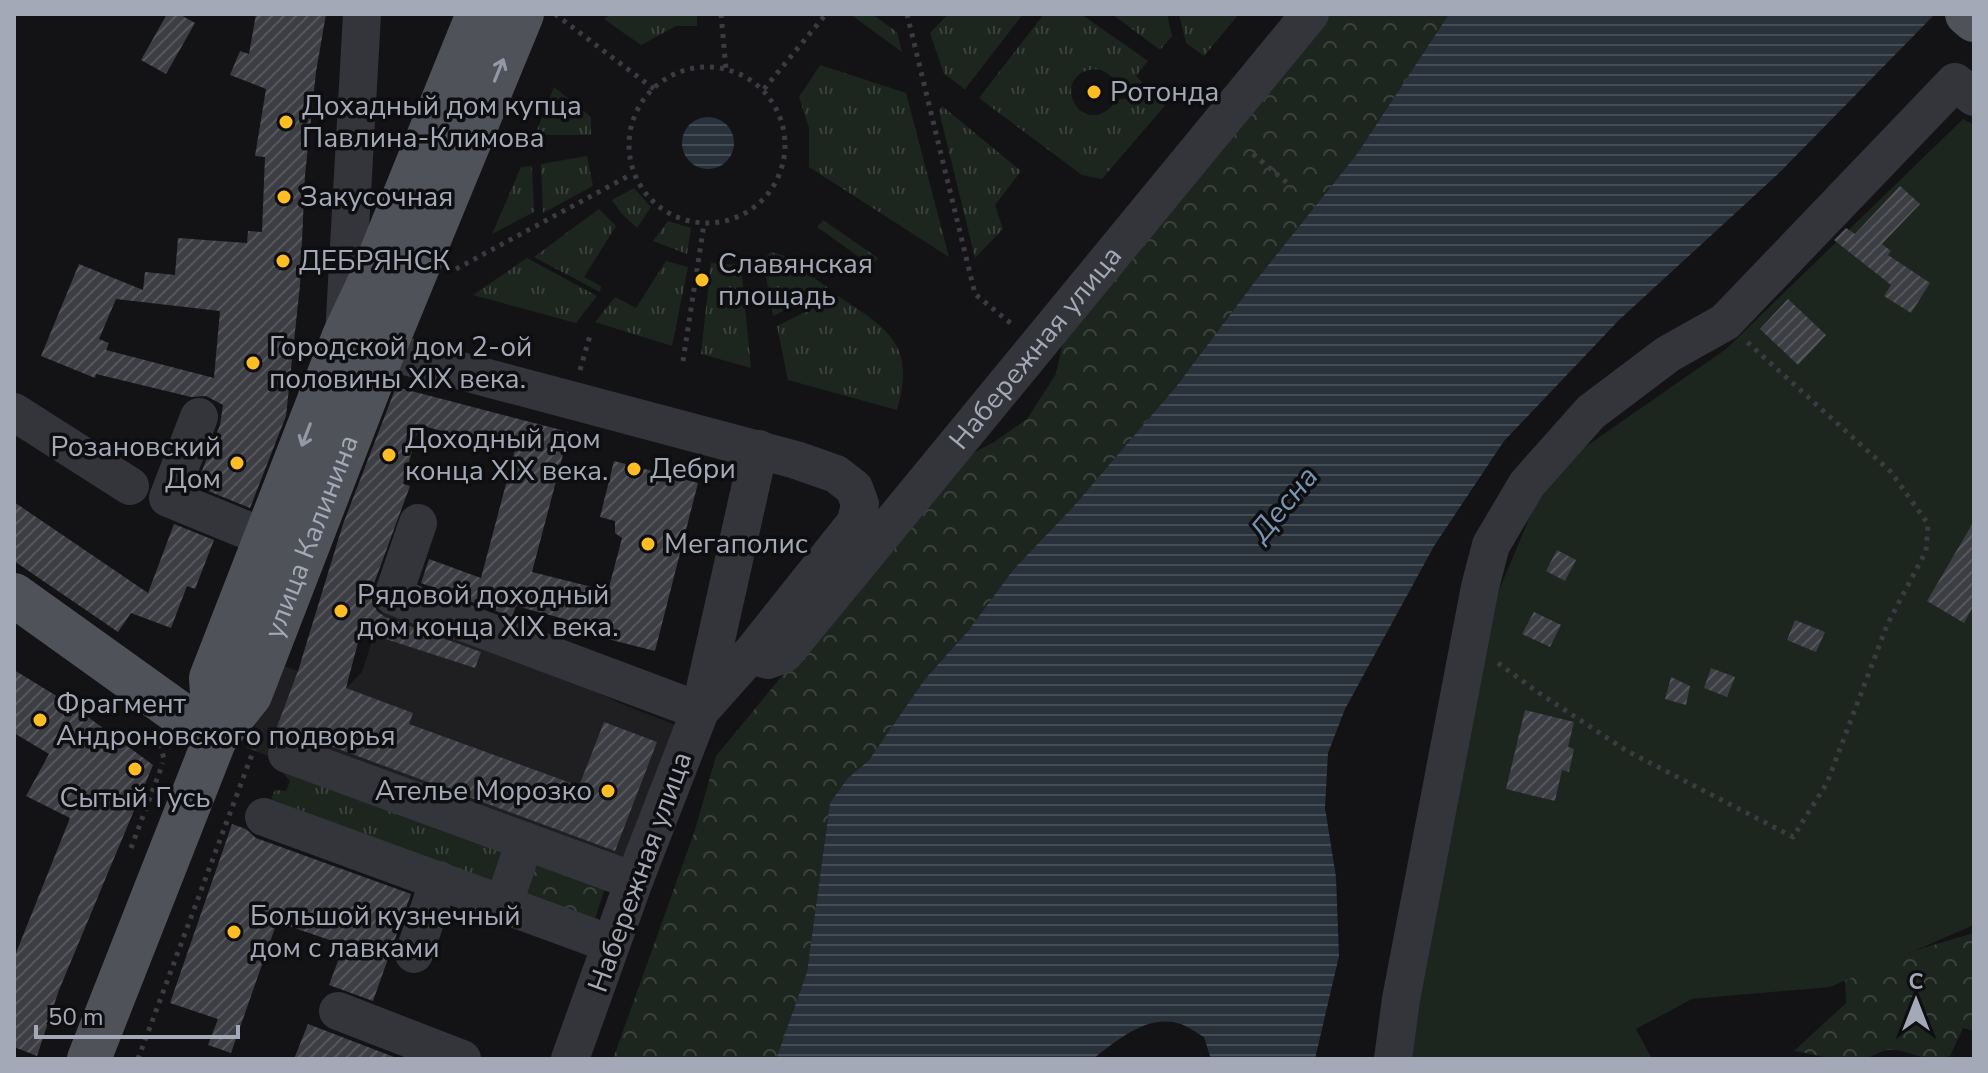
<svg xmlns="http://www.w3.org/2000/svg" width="1988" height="1073" font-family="'Nunito Sans',sans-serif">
  <defs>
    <pattern id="grass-tufts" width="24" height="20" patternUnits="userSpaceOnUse" patternTransform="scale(2)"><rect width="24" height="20" fill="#1d251f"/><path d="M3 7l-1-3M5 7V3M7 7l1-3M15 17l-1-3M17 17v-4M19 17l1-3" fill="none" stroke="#3b423d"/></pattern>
    <pattern id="forest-crowns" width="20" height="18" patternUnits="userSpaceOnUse" patternTransform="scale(2)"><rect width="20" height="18" fill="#1d251f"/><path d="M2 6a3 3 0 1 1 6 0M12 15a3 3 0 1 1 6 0" fill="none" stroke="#3b423d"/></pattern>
    <pattern id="water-rules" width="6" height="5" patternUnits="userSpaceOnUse" patternTransform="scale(2)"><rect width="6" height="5" fill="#29323a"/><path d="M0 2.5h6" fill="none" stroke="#454d54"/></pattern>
    <pattern id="building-hatch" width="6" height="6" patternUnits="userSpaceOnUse" patternTransform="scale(2)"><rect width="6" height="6" fill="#3d3e43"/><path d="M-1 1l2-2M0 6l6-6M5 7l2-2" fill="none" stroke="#56575c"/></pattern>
  </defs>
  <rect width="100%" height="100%" fill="#131315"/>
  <path fill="#1f1f22" d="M387,595l235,109 66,26 -56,156 -386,-138 32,-84 68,24 16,-16z"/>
  <g fill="url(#grass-tufts)">
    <path d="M611,14h86v12h-21l-35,19 -37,-26z"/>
    <path d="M850,14h22l25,18 5,20z"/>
    <path d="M948,14h75l-58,75 -21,-15 -14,-41z"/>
    <path d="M1044,14h37l67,47 -12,15 7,7 -22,4c-9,-10 -17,-21 -32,-17 -40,10 -5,74 28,30l39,-7 11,10 -65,76 -20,-4 -103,-77z"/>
    <path d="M1112,14h55l5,22 -12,14z"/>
    <path d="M1179,14h60l-35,42 -18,-13z"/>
    <path d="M820,65l86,28 43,164 -140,-90v-39l-10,-31z"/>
    <path d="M554,87l37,30v18h-56z"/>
    <path d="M942,106l79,65 -26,34 8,24 -28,29 -36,-147z"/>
    <path d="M587,156l6,30 -50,27 -2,-49z"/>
    <path d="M532,166l2,46 -42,22 29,-67z"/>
    <path d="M634,188l17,19 -14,21 -16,-15 -9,-13z"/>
    <path d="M599,209l17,17 -32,51 17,9 -1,6 -66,-35z"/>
    <path d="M823,220l55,38 -6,8 -55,-39z"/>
    <path d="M668,221l23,7 -4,26 -34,-13z"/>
    <path d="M771,252l13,4 44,32 -55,28 -10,-56z"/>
    <path d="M527,258l70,38 -21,27 -103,-28z"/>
    <path d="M666,261l22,6 -16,79 -77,-24 20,-25 21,11z"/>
    <path d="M711,263l30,2 10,103 -50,-14z"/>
    <path d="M838,296c49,32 79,49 59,114l-109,-30 -11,-54z"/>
    <path d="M288,763l221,82 -8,43 -230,-89 4,-9 11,1 4,-10 -7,-8z"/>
  </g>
  <g fill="url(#forest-crowns)">
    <path d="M1329,14h120l-92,140 -104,130 -78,104 -103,120 -59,62 -45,61 -43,48 -56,81 -22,19 -17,24 -23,169 -31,87h-163l82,-229 21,-74 244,-296 34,-18 33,-23 29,-45 10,-46z"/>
    <path d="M535,860l74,16 -16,49 -39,-14 -2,-9 -29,-10z"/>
    <path d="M1974,933v98l-11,-3 -13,28c-25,10 -40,-8 -62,-6 -8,1 -16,7 -24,9 -22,4 -49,-5 -70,-8l52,-48 -2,-45 66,-6z"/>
  </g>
  <path fill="#1d251f" d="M1963,119l11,6v800l-144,62 -138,12 -56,30 16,30h-250l66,-396 81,-191 177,-123z"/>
  <g fill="url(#water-rules)">
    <path d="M1449,14h486l-157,160 -159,146 -115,121 -70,105 -89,163 -17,44 -3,55 11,69 3,79 -24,103h-104l-7,-22c-7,-4 -15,-10 -23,-13 -33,-11 -64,16 -88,35h-317l31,-87 23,-169 17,-24 22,-19 56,-81 43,-48 45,-61 59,-62 103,-120 78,-104 104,-130z"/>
    <circle cx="708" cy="143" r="26"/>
  </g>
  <g fill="url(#building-hatch)" fill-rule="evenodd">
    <path d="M167,14h12l16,9 -29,51 -25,-14z"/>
    <path d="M256,14h70l-10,58 -11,103 -5,110 -14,131 -36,92 -54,-22 24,-61 3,-20 -17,-9 -15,1 -95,-23 -1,4 -54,-22 38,-92 64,26 2,-18 30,3 3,-37 69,5 1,-12 14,1 3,-75 -10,-1 11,-67 -36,-14 10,-24 9,3zM116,299l104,12 -6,67 -108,-28 3,-7 -10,-4z"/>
    <path d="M1900,186l20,18 -38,40 9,7 -3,4 42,28 -19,30 -27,-17 7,-11 -57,-45 12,-12 9,6z"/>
    <path d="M1788,299l38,36 -28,30 -38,-36z"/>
    <path d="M396,387l173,45 -37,140 76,19 14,-53 -7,-5v-12l-15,-4 14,-56 84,22 -43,168 -59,-15 2,-8 -82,-22 -4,11 -91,-34 8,-24 52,19 34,-128 -96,-25 -16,59 7,2 -38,103v12l5,10 8,6 96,35 -6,16 -114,-37 -15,57 67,25 -4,11 170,62 25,-64 53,20 -42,109 -320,-118 -20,-1 23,-61 45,-147z"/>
    <path d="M14,502l134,91 26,-69 40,16 -19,49 -8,-3 -16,42 -40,-15 -13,19 -104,-71z"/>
    <path d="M1974,521v84l-10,18 -37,-22z"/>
    <path d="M1557,550l19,10 -11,21 -19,-10z"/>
    <path d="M1534,612l27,13 -11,22 -28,-13z"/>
    <path d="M1795,620l30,12 -9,20 -29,-12z"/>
    <path d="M1711,668l24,9 -8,20 -23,-9z"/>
    <path d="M14,670l59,36 80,59 -94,225 -22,66 -23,-9v-89l56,-140 -44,-22 23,-42 -35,-21z"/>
    <path d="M1671,677l19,9 -4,19 -21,-6z"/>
    <path d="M1525,710l49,12 -6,25 6,2 -5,23 -7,-2 -7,31 -49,-12z"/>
    <path d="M232,824l14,5 10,9 155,56 -38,107 -44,-16 15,-40 -67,-23 -46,131 -23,-8 10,-26 -48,-16z"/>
    <path d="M308,1024l86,33v2h-100z"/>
  </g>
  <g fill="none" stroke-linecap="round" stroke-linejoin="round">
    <g stroke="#3a3c42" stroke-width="5" stroke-dasharray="4 6" stroke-linecap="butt">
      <path d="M555,14l99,75"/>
      <path d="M721,14l5,55"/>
      <path d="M907,14l68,280 39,32"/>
      <circle cx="707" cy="145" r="78"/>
      <path d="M764,89l62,-75"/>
      <path d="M1253,154l39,33"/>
      <path d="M456,269l176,-95"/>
      <path d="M683,361l21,-137"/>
      <path d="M580,370l11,-38"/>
      <path d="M1498,663l41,30 88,58 166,86 34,-54 60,-158 39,-74 2,-27 -37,-52 -145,-131"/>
      <path d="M160,744l5,19"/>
      <path d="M131,848l32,-85"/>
      <path d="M138,1059l116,-310"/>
    </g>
    <g stroke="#34353b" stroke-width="38">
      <path d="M362,14l-18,322 57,19 395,105 40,14 18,14 6,16 -4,18 -106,133 -50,56 -66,170 -64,178"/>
      <path d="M14,412l116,74"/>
      <path d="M199,417l-31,81 98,40"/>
      <path d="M418,523l-25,73 307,115 59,-262"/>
      <path id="s1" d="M750,655l18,5 16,-6 526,-640"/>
      <path d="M287,754l347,127"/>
      <path d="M264,817l347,127"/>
      <path d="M504,903l21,-62"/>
      <path d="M414,954l25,-74"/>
      <path d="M338,1011l124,48"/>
      <path d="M1393,1059l8,-60 79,-412 11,-42 36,-61 64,-72 77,-58 57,-32 230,-240 19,15"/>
    </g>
    <g stroke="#50525a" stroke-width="44">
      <path d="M1967,14l7,6"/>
      <path d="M14,595l201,144"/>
      <path d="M215,739l-4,-61 133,-342 26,-55 108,-267"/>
      <path id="s2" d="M89,1059l126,-320 35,-44 134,-346 138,-335"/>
    </g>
  </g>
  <defs><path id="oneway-shaft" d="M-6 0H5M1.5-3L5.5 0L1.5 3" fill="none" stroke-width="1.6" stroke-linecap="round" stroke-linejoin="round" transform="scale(2)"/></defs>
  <g stroke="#9398a4">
    <use href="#oneway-shaft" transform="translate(499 70) rotate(-68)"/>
    <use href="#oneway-shaft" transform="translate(306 435) rotate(111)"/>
  </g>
  <g fill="#febe23" stroke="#0e0e10" stroke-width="3">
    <circle cx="1094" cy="92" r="8"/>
    <circle cx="286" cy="122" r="8"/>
    <circle cx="284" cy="197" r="8"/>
    <circle cx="283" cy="261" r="8"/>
    <circle cx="702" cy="280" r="8"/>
    <circle cx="253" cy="363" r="8"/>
    <circle cx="389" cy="455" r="8"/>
    <circle cx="237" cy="463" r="8"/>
    <circle cx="634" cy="469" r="8"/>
    <circle cx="648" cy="544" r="8"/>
    <circle cx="341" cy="611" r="8"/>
    <circle cx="40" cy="720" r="8"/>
    <circle cx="135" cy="769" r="8"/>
    <circle cx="608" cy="791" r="8"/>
    <circle cx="234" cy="932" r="8"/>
  </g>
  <g text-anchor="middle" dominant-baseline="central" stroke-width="7" stroke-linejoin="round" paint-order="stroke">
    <g font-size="28" fill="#a4a9b7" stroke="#0e0e10" text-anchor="start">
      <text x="1110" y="92">Ротонда</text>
      <text x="302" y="106">Дохадный дом купца<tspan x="302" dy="32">Павлина-Климова</tspan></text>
      <text x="300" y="197">Закусочная</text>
      <text x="299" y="261">ДЕБРЯНСК</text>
      <text x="718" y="264">Славянская<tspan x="718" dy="32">площадь</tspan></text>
      <text x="269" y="347">Городской дом 2-ой<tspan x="269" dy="32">половины XIX века.</tspan></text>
      <text x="405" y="439">Доходный дом<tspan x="405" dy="32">конца XIX века.</tspan></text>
      <text x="221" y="447" text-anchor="end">Розановский<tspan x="221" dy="32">Дом</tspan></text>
      <text x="650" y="469">Дебри</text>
      <text x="664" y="544">Мегаполис</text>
      <text x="357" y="595">Рядовой доходный<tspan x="357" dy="32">дом конца XIX века.</tspan></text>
      <text x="56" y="704">Фрагмент<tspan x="56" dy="32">Андроновского подворья</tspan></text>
      <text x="592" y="791" text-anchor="end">Ателье Морозко</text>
      <text x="135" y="798" text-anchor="middle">Сытый Гусь</text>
      <text x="250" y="916">Большой кузнечный<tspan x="250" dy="32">дом с лавками</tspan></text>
    </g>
    <g font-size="28" fill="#a4a9b7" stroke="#0e0e10">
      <text stroke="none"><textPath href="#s1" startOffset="432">Набережная улица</textPath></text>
      <text stroke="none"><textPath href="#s2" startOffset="570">улица Калинина</textPath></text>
      <text transform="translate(640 872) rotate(-70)">Набережная улица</text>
    </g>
    <g font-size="30" font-style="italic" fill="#7896b4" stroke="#0e0e10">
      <text transform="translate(1284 504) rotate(-50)">Десна</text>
    </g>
  </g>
  <rect width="1988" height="1073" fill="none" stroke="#a4a9b7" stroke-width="32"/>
  <g transform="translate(1916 1001)" stroke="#0e0e10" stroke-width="6" paint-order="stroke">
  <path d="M0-6L14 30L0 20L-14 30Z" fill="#a4a9b7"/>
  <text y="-12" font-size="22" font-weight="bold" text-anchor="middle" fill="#a4a9b7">С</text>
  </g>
  <path d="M36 1025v12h202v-12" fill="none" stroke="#a4a9b7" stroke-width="4"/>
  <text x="48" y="1025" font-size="24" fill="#a4a9b7" stroke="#0e0e10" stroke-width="6" paint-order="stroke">50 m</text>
</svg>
